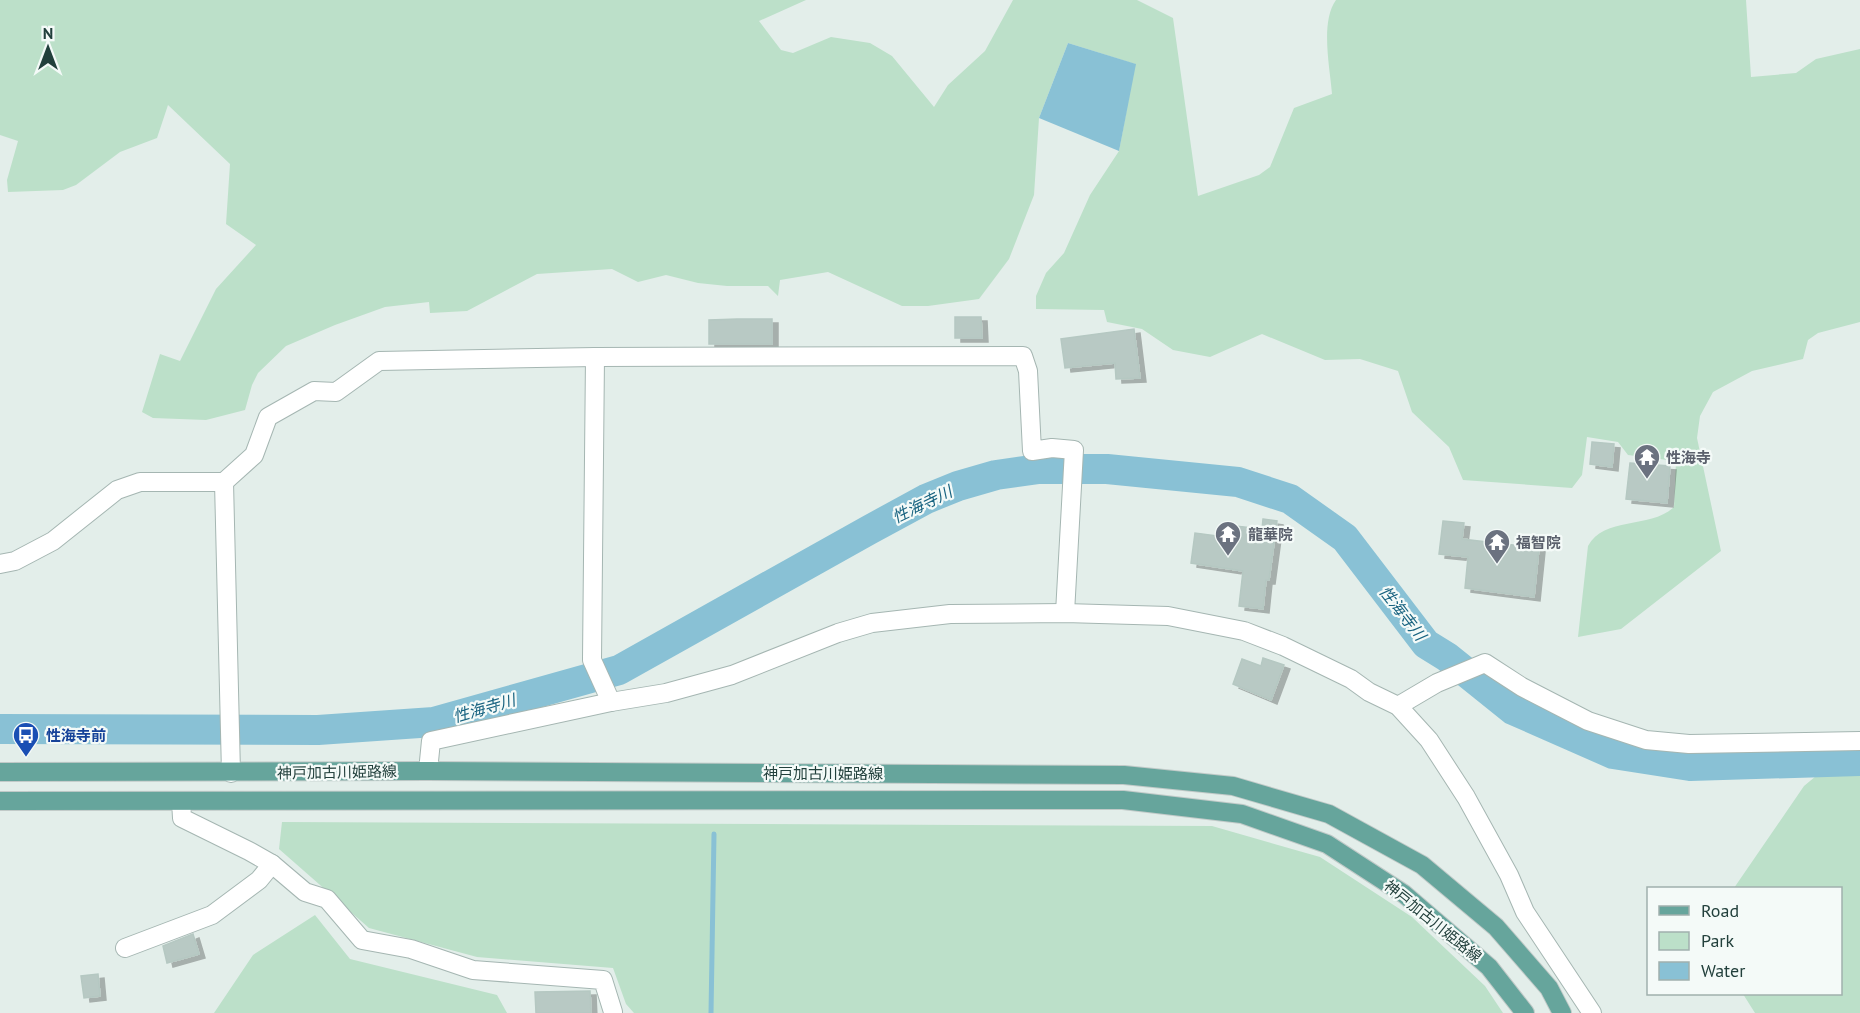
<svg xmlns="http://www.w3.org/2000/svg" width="1860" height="1013" font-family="'PT Sans','Noto Sans JP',sans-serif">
  <defs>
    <filter id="shadow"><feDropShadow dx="6" dy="4" stdDeviation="0" flood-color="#0004"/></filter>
  </defs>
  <rect width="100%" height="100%" fill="#e3eeea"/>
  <g fill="#bce0c9">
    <path d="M0,0h806l-47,21 22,29 12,3 38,-16 39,6 22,13 42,51 14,-22 37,-34 28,-51h124l36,18 25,178 61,-21 11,-8 24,-59 38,-14c-2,-26 -12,-72 4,-94h410l5,77 45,-4 20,-14 44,-10v273l-42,11 -10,7 -5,19 -51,12 -39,21 -13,24 -3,22 24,113 -100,78 -43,8 10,-91c16,-30 63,-17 86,-39l2,-46 -48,-6 -10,-13 -31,-5 -5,38 -10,13 -109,-8 -14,-33 -37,-35 -14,-41 -38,-12 -35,1 -63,-26 -52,23 -37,-7 -31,-21 -35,-7 -3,-12 -68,-1v-13l10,-23 18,-20 26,-58 29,-44 16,-87 -67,-21 -29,75 -5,77 -25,64 -30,40 -51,7h-26l-74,-34 -48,8 -2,16 -10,-10h-41l-29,-3 -32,-8 -28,7 -26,-13 -75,5 -70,37 -37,2 -1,-11 -44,5 -50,18 -49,21 -28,27 -6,12 -7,25 -39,10 -53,-2 -11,-6 18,-58 20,7 36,-72 40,-44 -30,-21 4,-60 -62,-59 -11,33 -37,14 -44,33 -13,5 -55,2 -1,-12 11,-39 -18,-6z"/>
    <path d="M1860,774v239h-105l-12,-19h97v-106h-106l70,-102 12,-10z"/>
    <path d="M282,822l930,4 108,31 92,60 73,69 18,27h-869l-8,-9 -13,-36 -136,-11 -108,-29 -90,-79z"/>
    <path d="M315,915l35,44 147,36 10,18h-293l39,-58z"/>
  </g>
  <path fill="#89c1d5" d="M1068,43l68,21 -17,87 -80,-33z"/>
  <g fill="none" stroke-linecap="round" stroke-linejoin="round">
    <path stroke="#89c1d5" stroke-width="5" d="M711,1013l3,-179"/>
    <path stroke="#89c1d5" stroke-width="30" d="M0,729l318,1 116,-8 185,-52 250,-140 57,-31 32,-13 38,-11 43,-6h68l131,13 52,17 55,39 81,106 21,13 66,53 100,44 77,12 170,-5"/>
  </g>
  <g fill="#b8c9c4" stroke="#b5c8c2" stroke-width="1.5" filter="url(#shadow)">
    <path d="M955,317h26l1,21h-27z"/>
    <path d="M737,319h35v25h-63v-24z"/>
    <path d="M1134,329l6,49 -24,1 -1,-16 -50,5 -4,-29z"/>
    <path d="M1592,442l22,2 -2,23 -22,-3z"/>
    <path d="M1630,463l40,3 -3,37 -41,-4z"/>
    <path d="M1263,519l14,2 -8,59h-3l-3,29 -24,-3 4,-35 -52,-8 4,-30 30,4 2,-12 35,4z"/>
    <path d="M1443,521l21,2 -2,16 77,9 -5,49 -69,-9 3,-31 -29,-3z"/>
    <path d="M1263,658l21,7 -13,35 -38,-16 9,-25 19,7z"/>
    <path d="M193,934l6,20 -32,9 -4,-17z"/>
    <path d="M98,974l2,22 -16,2 -3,-22z"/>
    <path d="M590,991l1,22h-55l-1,-21z"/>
  </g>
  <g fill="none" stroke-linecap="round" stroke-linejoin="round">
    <g stroke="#a5b6b2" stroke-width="20">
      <g id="minor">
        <path d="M595,357l-3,303 19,42"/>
        <path d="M224,482l7,291"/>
        <path d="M0,564l15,-3 38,-20 64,-51 23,-8h84l30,-27 14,-38 46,-26 22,1 43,-31 216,-4 428,-1 5,15 4,80 20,-3 22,2 -9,163"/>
        <path d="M1398,706l39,-23 48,-20 37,24 66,34 58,19 43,4 171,-3"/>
        <path d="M428,771l3,-30 180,-39 55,-9 66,-18 106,-42 34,-10 78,-9 115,-1 103,3 76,15 39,15 68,33 18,13 29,14 31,34 37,57 43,78 16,37 67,101"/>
        <path d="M272,864l33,28 22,7 35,41 49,9 62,21 130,10 10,32"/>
        <path d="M125,948l87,-33 47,-35 13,-16 -23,-13 -67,-33 -1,-17"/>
      </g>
    </g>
    <g stroke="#c1cac8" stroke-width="20">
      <g id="major">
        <path d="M0,772l428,-1 696,4 109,11 96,28 93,51 74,62 53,61 13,25"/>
        <path d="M0,801l1123,-1 119,14 85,30 77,50 85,73 36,46"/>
      </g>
    </g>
    <use href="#minor" stroke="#fff" stroke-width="18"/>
    <use href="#major" stroke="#66a59c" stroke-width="18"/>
  </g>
  <defs>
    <g id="temple-pin" transform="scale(1.35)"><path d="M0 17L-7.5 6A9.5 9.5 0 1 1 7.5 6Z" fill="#6b7280" stroke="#f4faf8"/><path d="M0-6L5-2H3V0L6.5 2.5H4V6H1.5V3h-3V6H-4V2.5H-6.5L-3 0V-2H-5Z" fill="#fff"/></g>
    <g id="bus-pin" transform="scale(1.35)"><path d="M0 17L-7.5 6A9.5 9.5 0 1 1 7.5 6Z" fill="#1a4fb4" stroke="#f4faf8"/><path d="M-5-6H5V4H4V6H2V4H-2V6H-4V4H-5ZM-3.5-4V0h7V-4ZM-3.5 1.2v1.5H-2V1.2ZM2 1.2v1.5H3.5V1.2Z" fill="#fff"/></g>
  </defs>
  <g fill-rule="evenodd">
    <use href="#temple-pin" x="1647" y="457"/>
    <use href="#temple-pin" x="1228" y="534"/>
    <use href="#temple-pin" x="1497" y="542"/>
    <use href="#bus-pin" x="26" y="735"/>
  </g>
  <g text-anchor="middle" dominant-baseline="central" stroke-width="4.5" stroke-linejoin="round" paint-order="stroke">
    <g font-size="15" font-weight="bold" fill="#5b616d" stroke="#f4faf8" text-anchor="start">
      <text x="1666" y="457">性海寺</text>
      <text x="1248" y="534">龍華院</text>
      <text x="1516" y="542">福智院</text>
    </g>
    <g font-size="15" font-weight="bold" fill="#164399" stroke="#f4faf8" text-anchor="start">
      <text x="46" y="735">性海寺前</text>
    </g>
    <g font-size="15" fill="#22403c" stroke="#f4faf8">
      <text transform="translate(337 772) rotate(-1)">神戸加古川姫路線</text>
      <text x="823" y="773">神戸加古川姫路線</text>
      <text transform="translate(1433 921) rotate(39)">神戸加古川姫路線</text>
    </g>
    <g font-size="16" font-style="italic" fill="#186380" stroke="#f4faf8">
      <text transform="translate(922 504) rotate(-26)">性海寺川</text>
      <text transform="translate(1403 613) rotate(52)">性海寺川</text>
      <text transform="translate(484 708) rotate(-16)">性海寺川</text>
    </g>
  </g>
  <rect x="1647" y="887" width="195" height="108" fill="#f4faf8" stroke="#a0b0ad" stroke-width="1.5"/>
  <rect x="1659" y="906" width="30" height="9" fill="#66a59c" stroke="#a0b0ad" stroke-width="1.5"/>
  <text x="1701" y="917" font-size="18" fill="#22403c">Road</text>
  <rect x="1659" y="932" width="30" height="18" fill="#bce0c9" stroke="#a0b0ad" stroke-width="1.5"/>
  <text x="1701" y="947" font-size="18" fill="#22403c">Park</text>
  <rect x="1659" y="962" width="30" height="18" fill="#89c1d5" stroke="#a0b0ad" stroke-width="1.5"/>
  <text x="1701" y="977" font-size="18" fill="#22403c">Water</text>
  <g transform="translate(48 48)" stroke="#f4faf8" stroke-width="4.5" paint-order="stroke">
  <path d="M0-4.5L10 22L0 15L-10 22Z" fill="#22403c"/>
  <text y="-9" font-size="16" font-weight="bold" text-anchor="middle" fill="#22403c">N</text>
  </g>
</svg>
